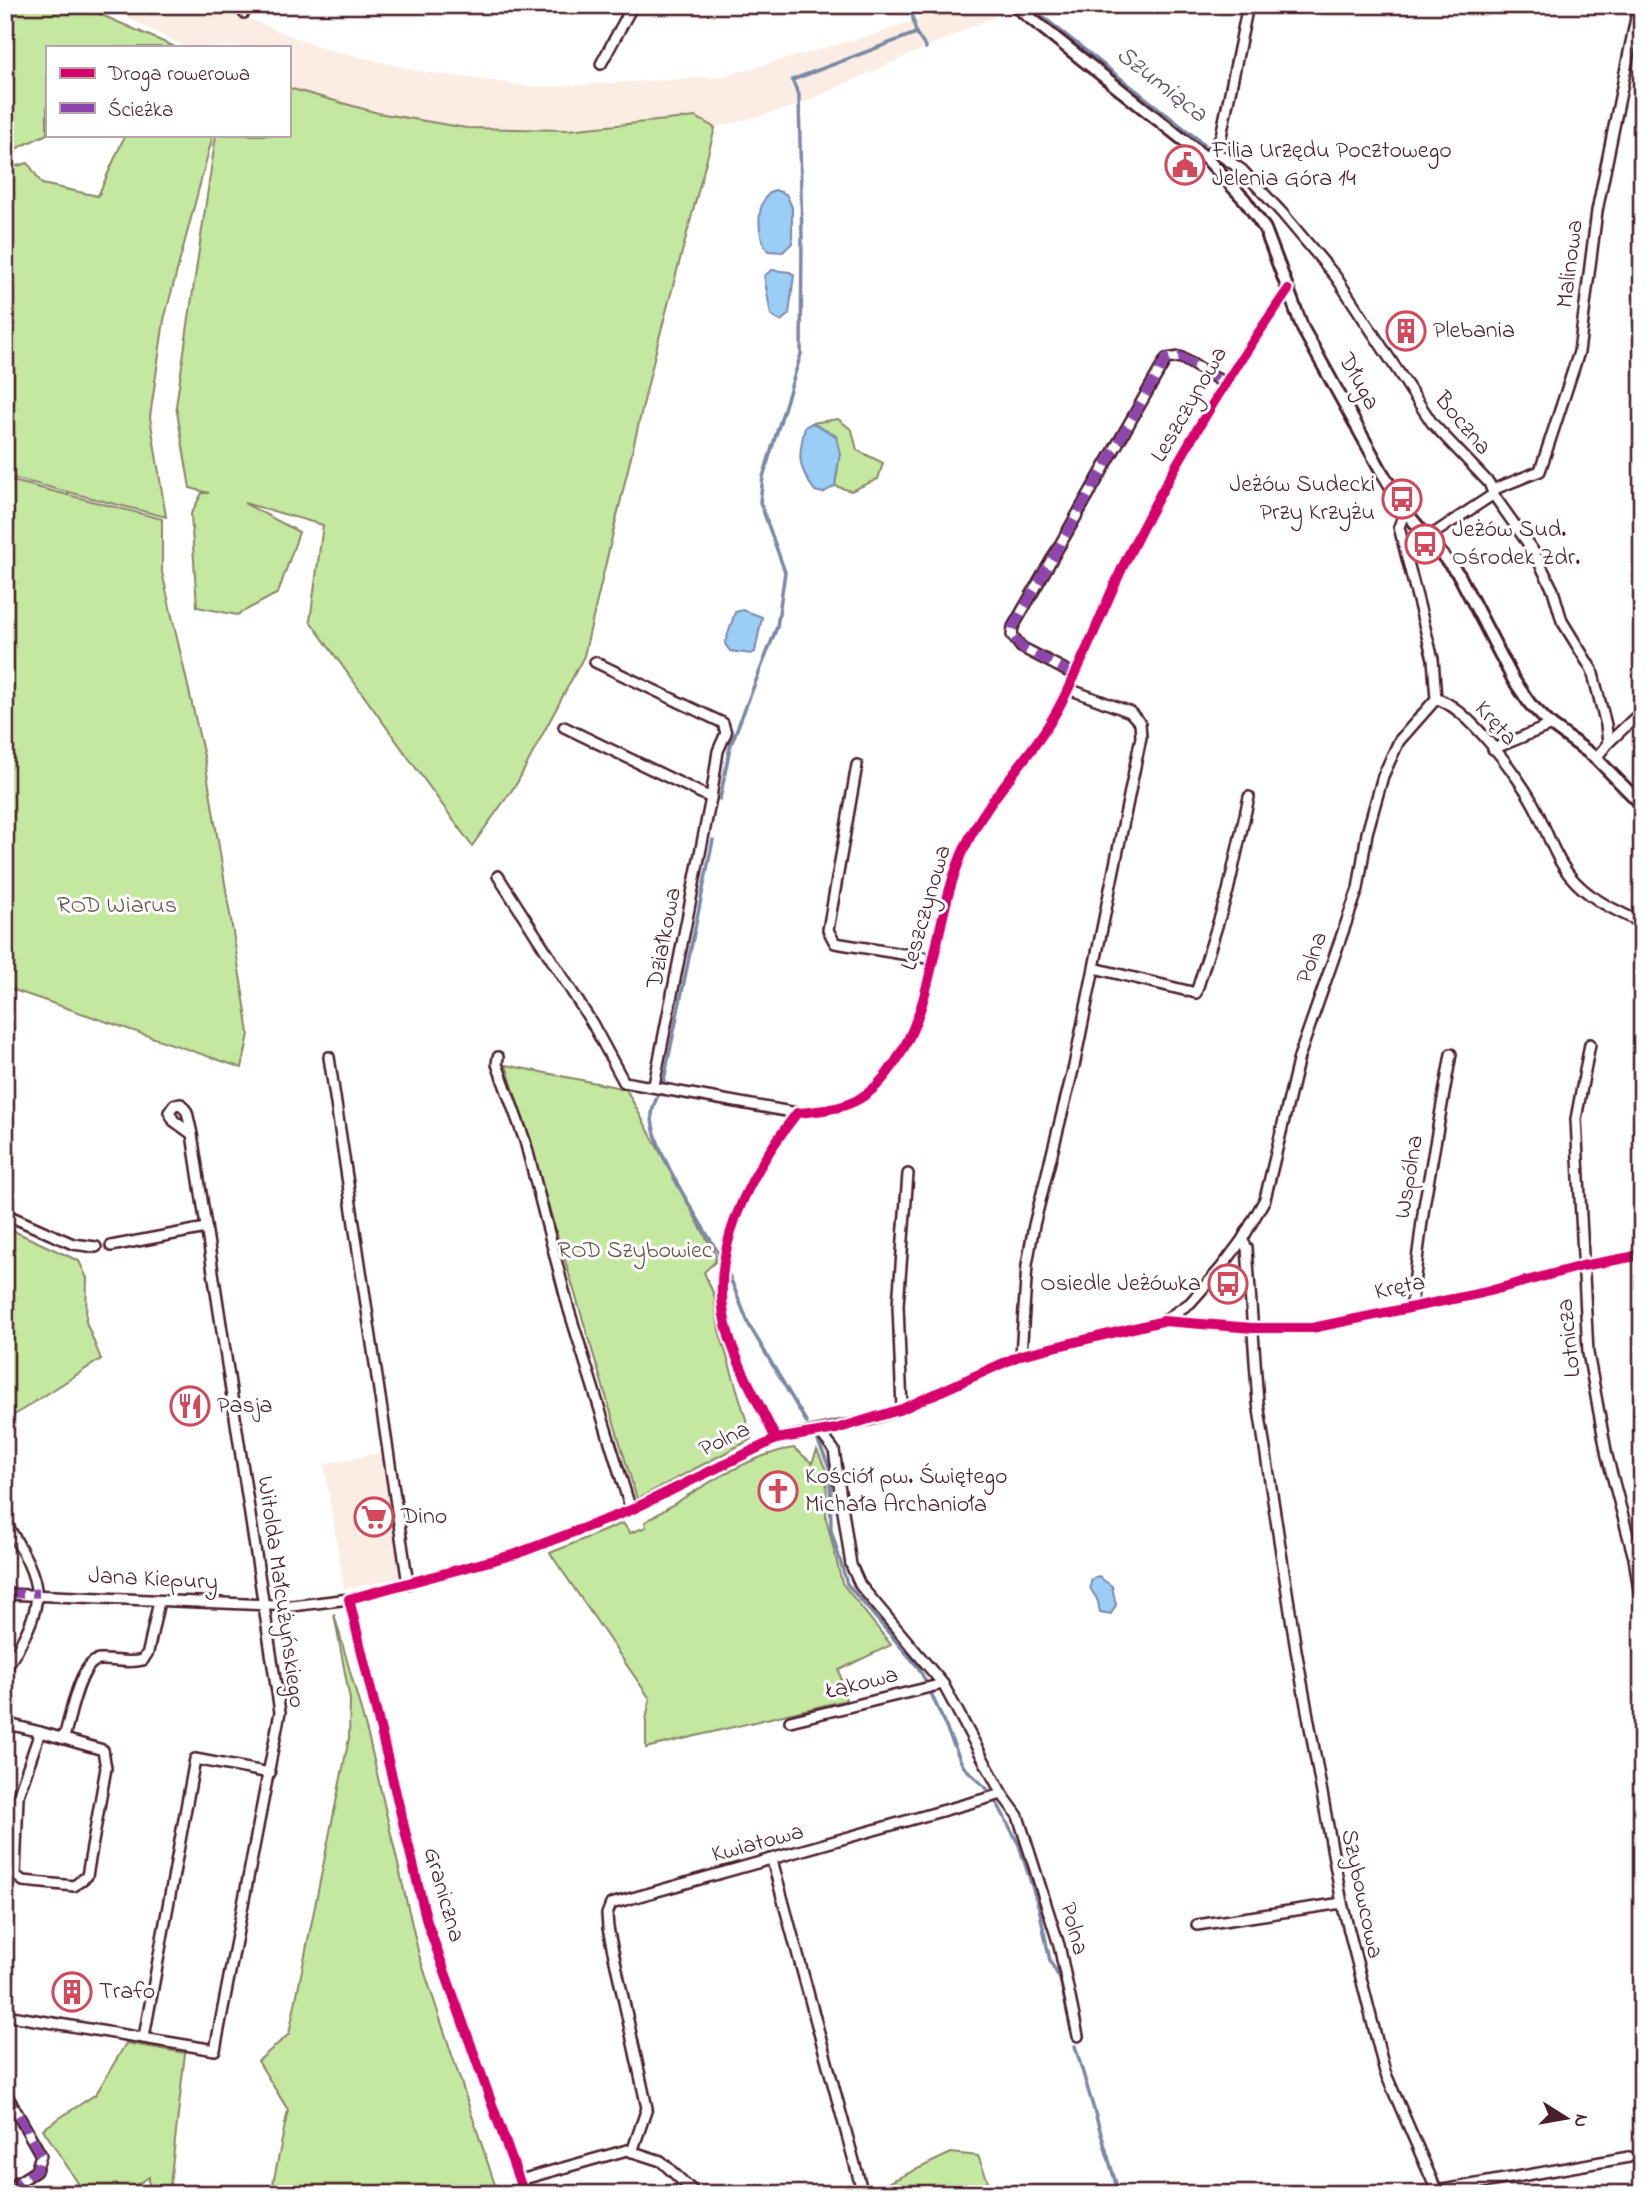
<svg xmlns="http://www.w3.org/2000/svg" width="1647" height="2199" font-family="'Indie Flower',sans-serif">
  <rect width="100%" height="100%" fill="#fff"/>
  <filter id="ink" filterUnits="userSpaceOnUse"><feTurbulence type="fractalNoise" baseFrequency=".0143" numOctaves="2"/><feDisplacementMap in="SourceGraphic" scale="14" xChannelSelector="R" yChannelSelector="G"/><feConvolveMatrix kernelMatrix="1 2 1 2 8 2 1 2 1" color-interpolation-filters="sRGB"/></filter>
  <g filter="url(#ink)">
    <g fill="#fbede3">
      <path d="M103,5h112l104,42 104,25 113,15 185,-10 158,-44 52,-19 1,-9h88l-224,101 -81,22 -19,-11 -128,13 -101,-2 -89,-15 -89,-25v-41h-104z"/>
      <path d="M385,1452l18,119 -3,7 -56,11 -20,-125z"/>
    </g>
    <g fill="#c5e8a1" stroke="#888466" stroke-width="2">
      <path d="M5,5h74l96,42h-128v87l-42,20z"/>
      <path d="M289,88l89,25 88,15 102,2 128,-13 19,11 -58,218 -73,310 -67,127 -45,63 -162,-225 13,-96 -79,-22 55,29 -21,61 -41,22 -40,-8 -6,-93 11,-21h7l-19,-5 -14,-82 40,-271h73z"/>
      <path d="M125,135h88l-49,185 -14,97 16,100 -161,-41v-307l23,-6 14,21 56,12z"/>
      <path d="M838,419l14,11 5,20 26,13 -5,16 -27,12 -16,-5 5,-33 -28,-30z"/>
      <path d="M5,479l157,40v53l43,189 40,245 4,28 -7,34 -237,-81z"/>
      <path d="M506,1065l120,24 90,167 -1,6 -11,10 10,23 5,35 33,109 -115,60z"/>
      <path d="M5,1227l74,34 8,17 -1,44 15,37 -96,62z"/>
      <path d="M794,1448l18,15 5,-13 10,22 -1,46 16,65 49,62 -52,25 7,30 -200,48v-28l4,-21 -100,-146 73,-30 7,10 16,-6 -1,-5c41,-25 103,-68 149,-74z"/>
      <path d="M334,1614l35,125 50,216 79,239h-227l17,-84 -30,-49 31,-27 60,-296 1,-38z"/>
      <path d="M126,2043l59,10 -16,141h-33l13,-9v-8l-26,17h-38l-42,-65 53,-35z"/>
      <path d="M951,2153l27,3 15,38 -124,-2z"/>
    </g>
    <g fill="#9acef7" stroke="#7a88a5" stroke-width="2">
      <path d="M775,190l11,4 6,13v36l-9,9 -15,-1c-12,-15 -13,-53 7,-61z"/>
      <path d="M772,270l18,2 4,3 -5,39 -8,7 -10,-6 -7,-39z"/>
      <path d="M812,423l24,13 4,17 -5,33 -12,7 -8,-2c-18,-24 -17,-35 -10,-64z"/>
      <path d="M743,610l19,7 -7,35 -4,2 -21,-3 -5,-7 10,-32z"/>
      <path d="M1099,1577l13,9 4,19 -5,9 -11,-2c-1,-3 -1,-7 -2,-10 -3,-11 -11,-9 -6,-23z"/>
    </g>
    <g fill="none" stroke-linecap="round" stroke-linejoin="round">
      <g stroke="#7a88a5" stroke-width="3.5">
        <path d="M925,5l-13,9 4,19 10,15"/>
        <path d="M1028,5l176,139"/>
        <path d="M720,799l10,-52 47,-120 8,-55 -25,-70 3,-25 38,-123 1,-115 -3,-144 -7,-15 124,-47"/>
        <path d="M713,840l-49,240c-3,13 -12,22 -12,35 -1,34 49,108 67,139"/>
        <path d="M727,1270l22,55 58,98"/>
        <path d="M818,1441l12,28 1,61 16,54 71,83 7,13"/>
        <path d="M931,1693l32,73 27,26"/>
        <path d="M997,1803l22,42 20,63 11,53 10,18 11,51"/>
        <path d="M1075,2046l44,148"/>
      </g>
      <g stroke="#4a1f2b" stroke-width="14">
        <g id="minor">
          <path d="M244,13l3,-8"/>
          <path d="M601,64l32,-59"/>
          <path d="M1213,150l29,20 40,43 54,64 96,146 57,60 6,14 39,55 19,38 9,31 30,49 14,55 2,18"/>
          <path d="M1209,155l12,-19 27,-131"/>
          <path d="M1492,490l48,-19 39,-119 18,-141 41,-203"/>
          <path d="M1405,511l-6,16 34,132 3,40"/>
          <path d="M1427,538l67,-44"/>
          <path d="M595,662l128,61 3,10 -8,18 -7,47"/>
          <path d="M1075,675l-54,-28 -9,-12 1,-8 153,-268 14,-2 46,27"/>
          <path d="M1436,699c29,5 86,81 100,110 11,22 18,47 34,67 20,24 45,34 72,47"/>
          <path d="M564,727l147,71 -57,287"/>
          <path d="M1493,749l58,-24"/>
          <path d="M1596,758l12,-15 34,-32"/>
          <path d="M857,765l-29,165 7,13 98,16"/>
          <path d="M498,876l94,147 32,59 173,31"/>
          <path d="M1094,968l102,25 32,-102 21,-94"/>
          <path d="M1590,1044l-14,75 12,234 19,103 27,102 8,52"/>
          <path d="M329,1057l79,527"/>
          <path d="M498,1057l-1,7 28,77 44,169 62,200"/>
          <path d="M5,1214l68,30 23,3"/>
          <path d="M1242,1240l5,8 11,155 38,247 46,253 43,169 53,122"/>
          <path d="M111,1246l95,-18"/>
          <path d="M1411,1307l13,-101 27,-152"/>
          <path d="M1163,1321l90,7h59l170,-35 100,-27 60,-11"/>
          <path d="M1021,1355l6,-90 7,-40 40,-159 67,-329 -1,-14 -10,-11 -61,-23"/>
          <path d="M902,1409l-4,-104 10,-131"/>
          <path d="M820,1432l14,18 17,115 9,20 83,99 59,110 16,22 41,129 19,91"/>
          <path d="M776,1439c-16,-34 -36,-68 -47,-103 -25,-79 20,-162 68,-223 38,-3 64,-6 89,-38 53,-66 45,-158 81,-232 24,-50 66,-87 92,-136 26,-48 44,-100 68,-149 46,-93 101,-183 161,-268"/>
          <path d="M5,1521c41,69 43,79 0,149"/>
          <path d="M5,1594l287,12 57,-7 167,-45 115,-44 145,-71 94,-19 32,-11 119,-54 142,-34 27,-18 31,-35 21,-28 23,-41 34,-142 59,-168 9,-56 16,-57 16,-35 37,-42"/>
          <path d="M349,1599l78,323 97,272"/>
          <path d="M790,1721l153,-37"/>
          <path d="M5,1723l35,9 -22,64 -3,79 -10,1"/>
          <path d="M64,1737c6,-18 15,-75 35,-77 16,-1 28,4 44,0l5,-8 11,-51"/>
          <path d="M772,1860l91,334"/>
          <path d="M15,1875l8,6 51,5 13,-10 19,-108 -3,-18 -63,-18"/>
          <path d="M1197,1925l145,-22"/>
          <path d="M5,2015l210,35 65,-338 -88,-578 -5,-22 -6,-8 -7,1 -5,7 5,9 18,13"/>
          <path d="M144,2037l51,-278 75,14"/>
          <path d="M5,2092l36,63 -5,16 -31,20"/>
          <path d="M632,2152l15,-44 -39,-180 -1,-14 4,-10 391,-110"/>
          <path d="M520,2180l107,-30 34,11 35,33"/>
          <path d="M1437,2191l192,-34"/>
        </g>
      </g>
      <g stroke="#4a1f2b" stroke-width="16">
        <path id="tertiary" d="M1014,5l192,153 39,42 20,29 38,100 80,145 22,37 54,64 54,104 17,25 21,21 45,33 46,47"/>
      </g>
      <use href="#minor" stroke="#fff" stroke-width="9"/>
      <use href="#tertiary" stroke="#fff" stroke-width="10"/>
      <g stroke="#8e44ad" stroke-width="9" stroke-dasharray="18 9" stroke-linecap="butt">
        <path d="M1075,675l-54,-28 -9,-12 1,-8 153,-268 14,-2 46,27"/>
        <path d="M5,1594l34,-1"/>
        <path d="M5,2092l36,63 -5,16 -31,20"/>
      </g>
      <g stroke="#fff" stroke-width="15">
        <g id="cycleway">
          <path d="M776,1439c-16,-34 -36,-68 -47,-103 -25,-79 20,-162 68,-223 38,-3 64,-6 89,-38 53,-66 45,-158 81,-232 24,-50 66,-87 92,-136 26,-48 44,-100 68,-149 46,-93 101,-183 161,-268"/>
          <path d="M524,2194l-97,-272 -78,-323 167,-45 115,-44 145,-71 60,-10 66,-20 119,-54 142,-34 90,7h59l170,-35 100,-27 60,-11"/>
        </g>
      </g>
      <use href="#cycleway" stroke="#d6006c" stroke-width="10"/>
    </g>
  </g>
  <defs>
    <g id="civic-ring" transform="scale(2.0125)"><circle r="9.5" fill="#fff" stroke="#d1495b" stroke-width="1.5"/><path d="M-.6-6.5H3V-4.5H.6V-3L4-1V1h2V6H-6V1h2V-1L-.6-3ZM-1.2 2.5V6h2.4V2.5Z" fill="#d1495b"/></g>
    <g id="building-ring" transform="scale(2.0125)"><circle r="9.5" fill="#fff" stroke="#d1495b" stroke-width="1.5"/><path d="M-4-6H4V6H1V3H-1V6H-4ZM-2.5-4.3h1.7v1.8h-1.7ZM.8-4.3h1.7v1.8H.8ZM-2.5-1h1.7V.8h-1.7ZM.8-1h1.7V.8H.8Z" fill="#d1495b"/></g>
    <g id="bus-ring" transform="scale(2.0125)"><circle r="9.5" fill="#fff" stroke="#d1495b" stroke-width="1.5"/><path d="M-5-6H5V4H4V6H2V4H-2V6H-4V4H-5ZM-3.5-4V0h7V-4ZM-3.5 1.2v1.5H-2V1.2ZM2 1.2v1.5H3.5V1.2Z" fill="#d1495b"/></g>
    <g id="restaurant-ring" transform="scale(2.0125)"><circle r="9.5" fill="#fff" stroke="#d1495b" stroke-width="1.5"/><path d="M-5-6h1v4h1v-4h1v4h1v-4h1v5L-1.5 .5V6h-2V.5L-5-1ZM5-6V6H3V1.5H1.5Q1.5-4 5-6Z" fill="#d1495b"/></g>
    <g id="church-ring" transform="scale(2.0125)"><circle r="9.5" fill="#fff" stroke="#d1495b" stroke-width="1.5"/><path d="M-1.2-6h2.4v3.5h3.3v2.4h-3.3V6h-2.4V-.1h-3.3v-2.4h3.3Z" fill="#d1495b"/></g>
    <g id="supermarket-ring" transform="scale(2.0125)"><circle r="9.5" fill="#fff" stroke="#d1495b" stroke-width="1.5"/><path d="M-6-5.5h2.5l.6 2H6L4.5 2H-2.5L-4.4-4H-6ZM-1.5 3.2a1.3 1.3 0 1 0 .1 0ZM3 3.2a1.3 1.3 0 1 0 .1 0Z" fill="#d1495b"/></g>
  </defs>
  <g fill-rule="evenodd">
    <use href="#civic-ring" x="1185" y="165"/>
    <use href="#building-ring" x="1406" y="331"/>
    <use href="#bus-ring" x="1402" y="499"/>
    <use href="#bus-ring" x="1425" y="544"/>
    <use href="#bus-ring" x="1228" y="1284"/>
    <use href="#restaurant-ring" x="190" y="1406"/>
    <use href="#church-ring" x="778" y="1491"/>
    <use href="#supermarket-ring" x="374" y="1517"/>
    <use href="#building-ring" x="72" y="1992"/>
  </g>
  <g text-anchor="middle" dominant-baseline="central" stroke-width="6" stroke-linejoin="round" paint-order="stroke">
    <g font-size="24" fill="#4a1f2b" stroke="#fff" text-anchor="start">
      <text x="1212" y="151">Filia Urzędu Pocztowego<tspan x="1212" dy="28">Jelenia Góra 14</tspan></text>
      <text x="1433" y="331">Plebania</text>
      <text x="1375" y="485" text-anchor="end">Jeżów Sudecki<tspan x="1375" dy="28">Przy Krzyżu</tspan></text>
      <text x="1452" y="530">Jeżów Sud.<tspan x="1452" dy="28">Ośrodek Zdr.</tspan></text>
      <text x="1201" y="1284" text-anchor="end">Osiedle Jeżówka</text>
      <text x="217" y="1406">Pasja</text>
      <text x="805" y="1477">Kościół pw. Świętego<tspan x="805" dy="28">Michała Archanioła</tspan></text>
      <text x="401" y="1517">Dino</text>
      <text x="99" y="1992">Trafo</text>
    </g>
    <g font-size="24" fill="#4a1f2b" stroke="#fff">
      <text transform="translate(1571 264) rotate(-83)">Malinowa</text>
      <text transform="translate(1358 382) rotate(61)">Długa</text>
      <text transform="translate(1190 405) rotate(-60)">Leszczynowa</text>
      <text transform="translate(1462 424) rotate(50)">Boczna</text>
      <text transform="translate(1495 724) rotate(48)">Kręta</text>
      <text transform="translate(927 908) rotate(-74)">Leszczynowa</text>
      <text transform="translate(665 938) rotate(-79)">Działkowa</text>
      <text transform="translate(1313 958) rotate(-71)">Polna</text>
      <text transform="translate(1410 1177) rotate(-81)">Wspólna</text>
      <text transform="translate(1400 1288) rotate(-12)">Kręta</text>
      <text transform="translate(1570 1338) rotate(-96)">Lotnicza</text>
      <text transform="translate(725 1440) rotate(-26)">Polna</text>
      <text transform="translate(153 1580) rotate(3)">Jana Kiepury</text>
      <text transform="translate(280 1592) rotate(82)">Witolda Małcużyńskiego</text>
      <text transform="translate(862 1684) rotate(-14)">Łąkowa</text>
      <text transform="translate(758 1844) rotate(-15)">Kwiatowa</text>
      <text transform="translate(1361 1894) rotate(78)">Szybowcowa</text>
      <text transform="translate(443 1895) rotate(74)">Graniczna</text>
      <text transform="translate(1073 1929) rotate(75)">Polna</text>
    </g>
    <g font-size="24" fill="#695148" stroke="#fff">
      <text x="117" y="906">ROD Wiarus</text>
      <text x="635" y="1251">ROD Szybowiec</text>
    </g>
    <g font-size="26" font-style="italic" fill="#625468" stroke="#fff">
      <text transform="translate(1161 85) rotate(38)">Szumiąca</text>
    </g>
  </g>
  <rect width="1647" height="2199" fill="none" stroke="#fff" stroke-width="28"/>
  <rect x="14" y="14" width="1619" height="2171" fill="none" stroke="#4a1f2b" stroke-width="2.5" filter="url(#ink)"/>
  <rect x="46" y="46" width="245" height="91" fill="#ffffff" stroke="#b7a5aa" stroke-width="2"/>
  <rect x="60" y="68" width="35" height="10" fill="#d6006c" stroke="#b7a5aa" stroke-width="2"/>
  <text x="108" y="80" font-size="21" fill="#4a1f2b">Droga rowerowa</text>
  <rect x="60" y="103" width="35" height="10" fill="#8e44ad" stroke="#b7a5aa" stroke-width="2"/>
  <text x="108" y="116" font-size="21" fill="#4a1f2b">Ścieżka</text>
  <g transform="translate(1566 2118) rotate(101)" stroke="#ffffff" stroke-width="5" paint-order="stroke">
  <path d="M0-5L12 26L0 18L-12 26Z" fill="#4a1f2b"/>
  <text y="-10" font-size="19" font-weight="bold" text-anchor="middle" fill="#4a1f2b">N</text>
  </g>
</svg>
